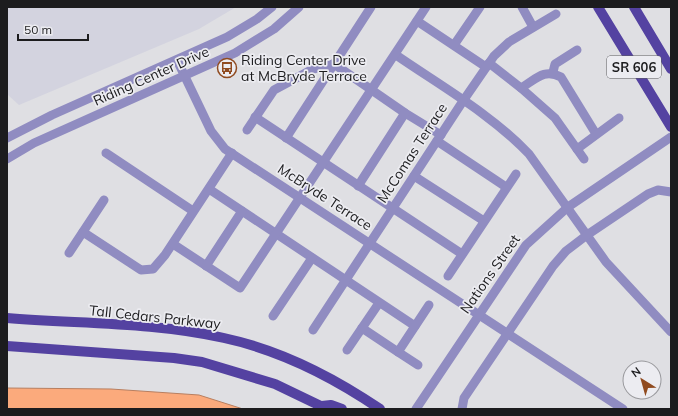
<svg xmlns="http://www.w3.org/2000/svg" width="678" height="416" font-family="Mulish,sans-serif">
  <rect width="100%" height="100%" fill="#dfdfe3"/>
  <path fill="#d3d3df" d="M7,7h229l-37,22 -180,76 -12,-11z"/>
  <path fill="#fbaa7c" stroke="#b87f60" d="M7,388l104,1 88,6 44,14h-236z"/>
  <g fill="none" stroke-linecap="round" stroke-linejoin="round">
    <g stroke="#908cc1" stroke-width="9">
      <path d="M522,7l11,20"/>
      <path d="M417,21l69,46"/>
      <path d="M454,45l26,-38"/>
      <path d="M396,55c45,31 95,59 133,99l77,108 65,70"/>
      <path d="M177,60l34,71 14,18 398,260"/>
      <path d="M489,63l32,25c15,-9 23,-20 40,-11l35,57"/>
      <path d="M553,72l2,-8 22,-14"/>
      <path d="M521,88l34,30 29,41"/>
      <path d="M255,117l207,137"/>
      <path d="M247,130l27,-40 39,-21 21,-5 71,49 36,22"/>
      <path d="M7,138l45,-23 175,-78 30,-18 15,-12"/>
      <path d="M286,138l85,-131"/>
      <path d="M437,141l69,46"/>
      <path d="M577,149l42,-31"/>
      <path d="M106,153l87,58"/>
      <path d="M7,159l27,-16 201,-90 39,-24 25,-22"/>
      <path d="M414,176l70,45"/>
      <path d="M358,186l47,-73"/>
      <path d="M209,189l206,137"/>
      <path d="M83,232l58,38 12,-1 12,-14 67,-102"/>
      <path d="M173,244l67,44 186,-281"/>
      <path d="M69,253l35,-53"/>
      <path d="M206,266l36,-55"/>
      <path d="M448,276l68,-102"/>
      <path d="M273,316l39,-58"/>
      <path d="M362,328l36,24"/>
      <path d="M313,330l150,-229 31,-45 15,-14 47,-28"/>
      <path d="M347,350l32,-47"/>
      <path d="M418,365l-20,-13 31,-47"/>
      <path d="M416,409l110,-164 42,-38 103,-70"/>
      <path d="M462,409l2,-11 89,-132 13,-15 21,-16 61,-41 10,-4 13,2"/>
    </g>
    <g stroke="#5442a1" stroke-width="10">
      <path d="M598,7l73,120"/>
      <path d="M634,7l37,62"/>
      <path d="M7,318c72,6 147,4 217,20 56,12 109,39 156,71"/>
      <path d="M7,346l167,12 28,4 73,22 52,25"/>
      <path d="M322,406l9,-1 11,4"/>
    </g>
  </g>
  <defs>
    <g id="bus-ring" transform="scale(1)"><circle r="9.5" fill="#ececf1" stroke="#904b20" stroke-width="1.5"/><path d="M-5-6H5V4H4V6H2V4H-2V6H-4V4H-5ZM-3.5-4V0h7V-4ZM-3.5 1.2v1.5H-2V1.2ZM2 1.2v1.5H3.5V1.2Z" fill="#904b20"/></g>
  </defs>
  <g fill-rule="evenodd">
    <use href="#bus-ring" x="227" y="68"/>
  </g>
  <g text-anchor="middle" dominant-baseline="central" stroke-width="3.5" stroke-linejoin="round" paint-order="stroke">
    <rect fill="#ececf1" stroke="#5a5a5d" stroke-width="1" x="607" y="56" width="54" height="22" rx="3"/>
    <g font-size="13" font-weight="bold" fill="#1c1c1e">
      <text x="634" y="67">SR 606</text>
    </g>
    <g font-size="14" fill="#1c1c1e" stroke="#ececf1" text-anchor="start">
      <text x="241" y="60">Riding Center Drive<tspan x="241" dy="16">at McBryde Terrace</tspan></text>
    </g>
    <g font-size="14" fill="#1c1c1e" stroke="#ececf1">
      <text transform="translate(151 76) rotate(-24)">Riding Center Drive</text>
      <text transform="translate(412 153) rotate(-57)">McComas Terrace</text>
      <text transform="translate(325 197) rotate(33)">McBryde Terrace</text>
      <text transform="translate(490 274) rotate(-55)">Nations Street</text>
      <text transform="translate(155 317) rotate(6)">Tall Cedars Parkway</text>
    </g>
  </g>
  <rect width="678" height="416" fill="none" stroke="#1c1c1e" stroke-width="16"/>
  <g transform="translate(642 380) rotate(323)"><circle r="19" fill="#ececf1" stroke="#99999d"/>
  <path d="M0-3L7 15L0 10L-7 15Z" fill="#904b20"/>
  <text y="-6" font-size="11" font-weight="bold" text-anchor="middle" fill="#1c1c1e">N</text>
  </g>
  <path d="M18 34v6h70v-6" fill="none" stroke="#1c1c1e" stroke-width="2"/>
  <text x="24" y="34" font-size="12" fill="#1c1c1e" stroke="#ececf1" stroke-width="3" paint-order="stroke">50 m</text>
</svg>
